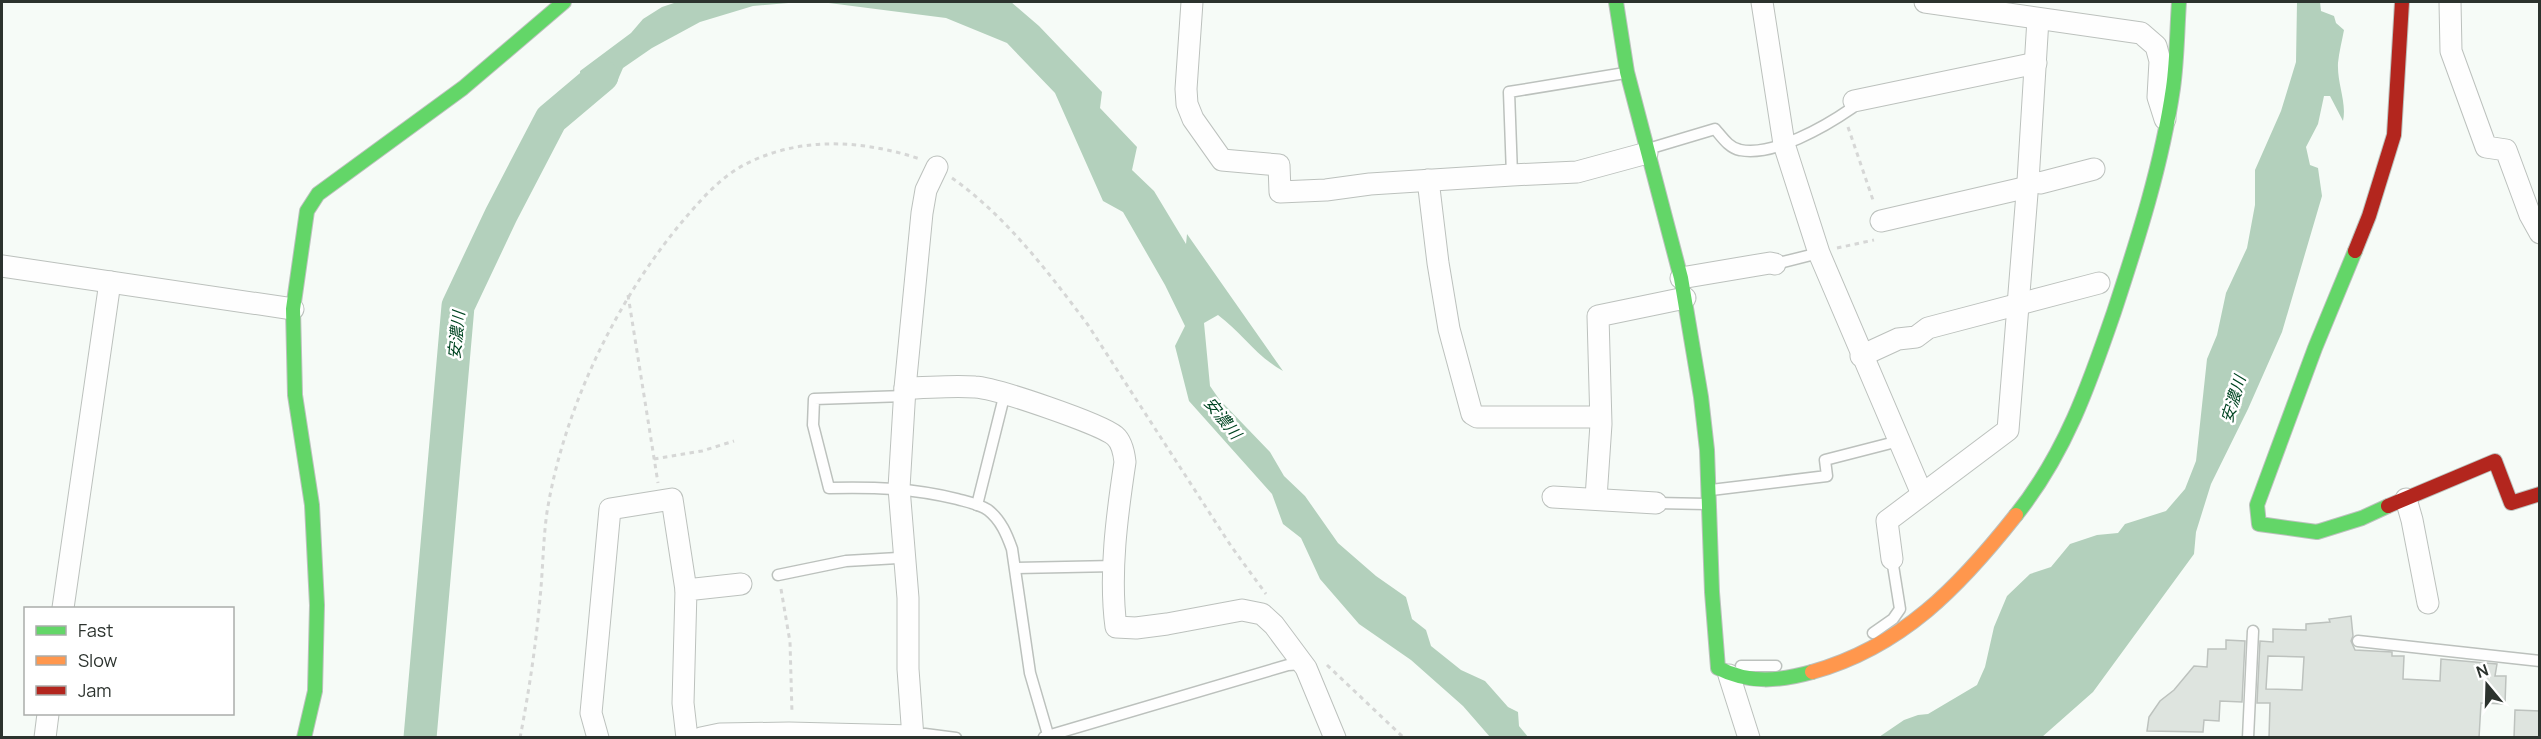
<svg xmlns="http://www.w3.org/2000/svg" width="2541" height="739" font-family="Manrope,'Noto Sans JP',sans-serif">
  <rect width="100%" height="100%" fill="#f6fbf7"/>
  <g fill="#b3d0bc">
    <path d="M677,2h123l-47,4 -53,16 -48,26 -29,20 -7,16 -61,26 26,-24 -1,-15 51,-38 12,-14 19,-12z"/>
    <path d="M821,2h190l28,24 63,66 -2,16 37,39 -5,23 22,21 32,53 1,-10 96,137c-26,-14 -42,-39 -65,-56l-14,8 6,63 9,13 51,53 14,24 21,20 33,47 38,33 30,21 6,22 14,11 5,16 30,24 24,11 23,26 10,5 1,14 9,11h-38l-27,-31 -52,-46 -52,-36 -39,-45 -19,-41 -18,-14 -11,-30 -83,-93 -14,-55 10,-20 -20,-41 -42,-73 -20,-11 -48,-108 -48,-50 -61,-25z"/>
    <path d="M2297,2h23l1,9 13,5 2,7 8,7c-2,11 -5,22 -6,33 -1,21 9,39 5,58l-13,-25h-6l-6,28 -12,23 4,18 8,3 4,28 -40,136 -34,77 -37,75 -15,48 -2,22 -101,138 -51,45h-163l25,-17 14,-5 10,-1 49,-29 8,-18 9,-40 13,-31 23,-22 21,-7 19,-23 27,-9 21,-2 7,-9 41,-13 19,-22 11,-28 11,-102 10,-24 9,-42 21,-45 8,-43v-35l26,-59 15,-49z"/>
  </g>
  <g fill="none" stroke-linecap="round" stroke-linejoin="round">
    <path stroke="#b3d0bc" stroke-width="33" d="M420,738l38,-432 43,-91 50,-96 51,-43"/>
  </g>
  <g fill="#dee4df" stroke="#bdc2be" stroke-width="1.5" fill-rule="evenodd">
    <path d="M2351,616l2,20 -2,5 4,9 37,2v4h12l-1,23 37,2 1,-22 56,5 -2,12h11l-1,28 -24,-1 -2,35h-210l1,-35h-13l3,-62 13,1v-13l33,1v-6l24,-2 -1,-3zM2268,656l36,1 -2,33 -36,-1z"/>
    <path d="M2226,640l19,1 -3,61 -22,-1 -1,20 -15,-1 -1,12 -56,-1 2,-14 11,-16 14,-11 20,-24 13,1 1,-18h18z"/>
    <path d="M2515,710l25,1v27h-26z"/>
  </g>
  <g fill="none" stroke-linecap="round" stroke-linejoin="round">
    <g stroke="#bcc1bd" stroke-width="13">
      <g id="lane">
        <path d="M1648,149l67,-20c7,8 14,19 25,21 33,7 86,-24 112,-42l2,-7"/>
        <path d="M1512,175l-3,-83 116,-19"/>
        <path d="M1775,264l44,-11"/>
        <path d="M905,396l-91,3 -1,26 16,63c46,-1 83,0 128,11 11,3 22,5 31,11 13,10 19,25 24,39l18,124 19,65"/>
        <path d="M1711,490l116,-14 -2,-16 74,-19"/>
        <path d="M1656,503l51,1"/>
        <path d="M977,505l28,-112"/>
        <path d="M1016,568l99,-2"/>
        <path d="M778,575l68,-14 52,-3 7,2"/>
        <path d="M1873,633l20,-14 7,-10 -8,-50"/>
        <path d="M2358,641l182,20"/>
        <path d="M1741,666h35"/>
        <path d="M913,736l12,-2 31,4"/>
        <path d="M1044,737l244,-72 14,-1"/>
        <path d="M2248,738l5,-107"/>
      </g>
    </g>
    <g stroke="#bcc1bd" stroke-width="23">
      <g id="street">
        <path d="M1192,2l-6,87 1,15 6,15 29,41 57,5 1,27 46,-2 44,-6 142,-9 65,-3 70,-19"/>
        <path d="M1762,2l22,142 35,109 103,241"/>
        <path d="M1925,2l216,31 15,13 4,15 -2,36 7,22"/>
        <path d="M2450,2l1,49 35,96 20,3 24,65 10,18"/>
        <path d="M1854,101l182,-38"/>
        <path d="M1428,180l10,83 11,66 23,85 5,3h123"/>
        <path d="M2028,181l12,2 54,-14"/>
        <path d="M1881,221l147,-34"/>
        <path d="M2,266l291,43"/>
        <path d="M1681,278l89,-15 5,1"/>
        <path d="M1861,356l37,-17 18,-2 12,-9 171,-45"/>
        <path d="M905,388c23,0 47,-3 70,-1 21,1 126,37 140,49 7,6 9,17 10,26 -8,53 -16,112 -9,165l20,1 31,-4 75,-14 20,4 12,11 32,43 29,70"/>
        <path d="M1553,497l103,6"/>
        <path d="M1596,498l5,-74 -3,-108 87,-18"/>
        <path d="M2406,499l6,21 16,83"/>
        <path d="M1892,559l-5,-38 121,-91 20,-249 10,-162"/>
        <path d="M63,608l47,-326"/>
        <path d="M1729,675l20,63"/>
        <path d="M45,738l3,-24"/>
        <path d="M598,738l-7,-25 19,-204 62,-10 14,91"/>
        <path d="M687,738l-4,-35 3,-113 55,-6"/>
        <path d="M701,738l19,-4 69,-1 124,3"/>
        <path d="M913,738l-5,-69v-71l-9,-110 6,-100 17,-175 4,-23 11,-23"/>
      </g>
    </g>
    <g stroke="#bcc1bd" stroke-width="16">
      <g id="fast">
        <path d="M1616,2l11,70 54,206 20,119 6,53 5,142 6,76c31,16 62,13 94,4"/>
        <path d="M2355,251l-40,97 -58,157 2,19 58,8 45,-14 26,-12"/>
        <path d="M2016,515c49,-61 73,-130 98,-203 24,-73 48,-148 59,-224 4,-28 4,-57 6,-86"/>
        <path d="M304,738l11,-47 2,-86 -5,-100 -17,-110 -2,-86 14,-98 11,-17 145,-106 101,-86"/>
      </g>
    </g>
    <g stroke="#bcc1bd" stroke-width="16">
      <path id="slow" d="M1812,672c90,-25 148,-86 204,-157"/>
    </g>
    <g stroke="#bcc1bd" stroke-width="16">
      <g id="jam">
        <path d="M2355,251l14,-35 25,-81 8,-133"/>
        <path d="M2388,506l107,-45 16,42 29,-9"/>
      </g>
    </g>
    <g stroke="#d6d7d6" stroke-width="3" stroke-dasharray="4.5 4.5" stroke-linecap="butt">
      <path d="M1848,127l26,76"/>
      <path d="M952,178c54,38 97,95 136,147l143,221 35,48"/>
      <path d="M1837,248l37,-8"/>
      <path d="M628,295l30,188"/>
      <path d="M654,459l48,-8 32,-10"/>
      <path d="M781,589l9,53 2,71"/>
      <path d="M1327,665l77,73"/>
      <path d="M520,738c9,-47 16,-93 20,-140 3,-28 3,-58 7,-86 17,-105 71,-216 140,-296 19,-22 38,-43 65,-55 54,-25 114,-20 168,-2"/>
    </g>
    <use href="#lane" stroke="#fefefe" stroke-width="10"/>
    <use href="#street" stroke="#fefefe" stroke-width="21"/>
    <use href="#fast" stroke="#63d668" stroke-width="14"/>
    <use href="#slow" stroke="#ff974d" stroke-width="14"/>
    <use href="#jam" stroke="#b3261e" stroke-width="14"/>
  </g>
  <g text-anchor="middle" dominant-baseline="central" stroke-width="5" stroke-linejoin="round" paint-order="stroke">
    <g font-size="16" font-style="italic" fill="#004522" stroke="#fff">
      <text transform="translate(456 335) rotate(-84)">安濃川</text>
      <text transform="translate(2233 399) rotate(-73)">安濃川</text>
      <text transform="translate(1223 418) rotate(51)">安濃川</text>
    </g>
  </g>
  <rect width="2541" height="739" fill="none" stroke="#2c332e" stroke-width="6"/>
  <rect x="24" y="607" width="210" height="108" fill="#ffffff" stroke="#abadab" stroke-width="1.5"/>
  <rect x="36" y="626" width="30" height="9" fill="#63d668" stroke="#abadab" stroke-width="1.5"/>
  <text x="78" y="637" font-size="18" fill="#2c332e">Fast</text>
  <rect x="36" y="656" width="30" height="9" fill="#ff974d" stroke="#abadab" stroke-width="1.5"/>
  <text x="78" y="667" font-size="18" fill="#2c332e">Slow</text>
  <rect x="36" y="686" width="30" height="9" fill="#b3261e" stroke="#abadab" stroke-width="1.5"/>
  <text x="78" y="697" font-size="18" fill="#2c332e">Jam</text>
  <g transform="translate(2487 685) rotate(341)" stroke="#ffffff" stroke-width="4.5" paint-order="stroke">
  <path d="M0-4.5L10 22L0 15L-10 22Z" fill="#2c332e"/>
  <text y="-9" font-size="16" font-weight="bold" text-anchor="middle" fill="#2c332e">N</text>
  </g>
</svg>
